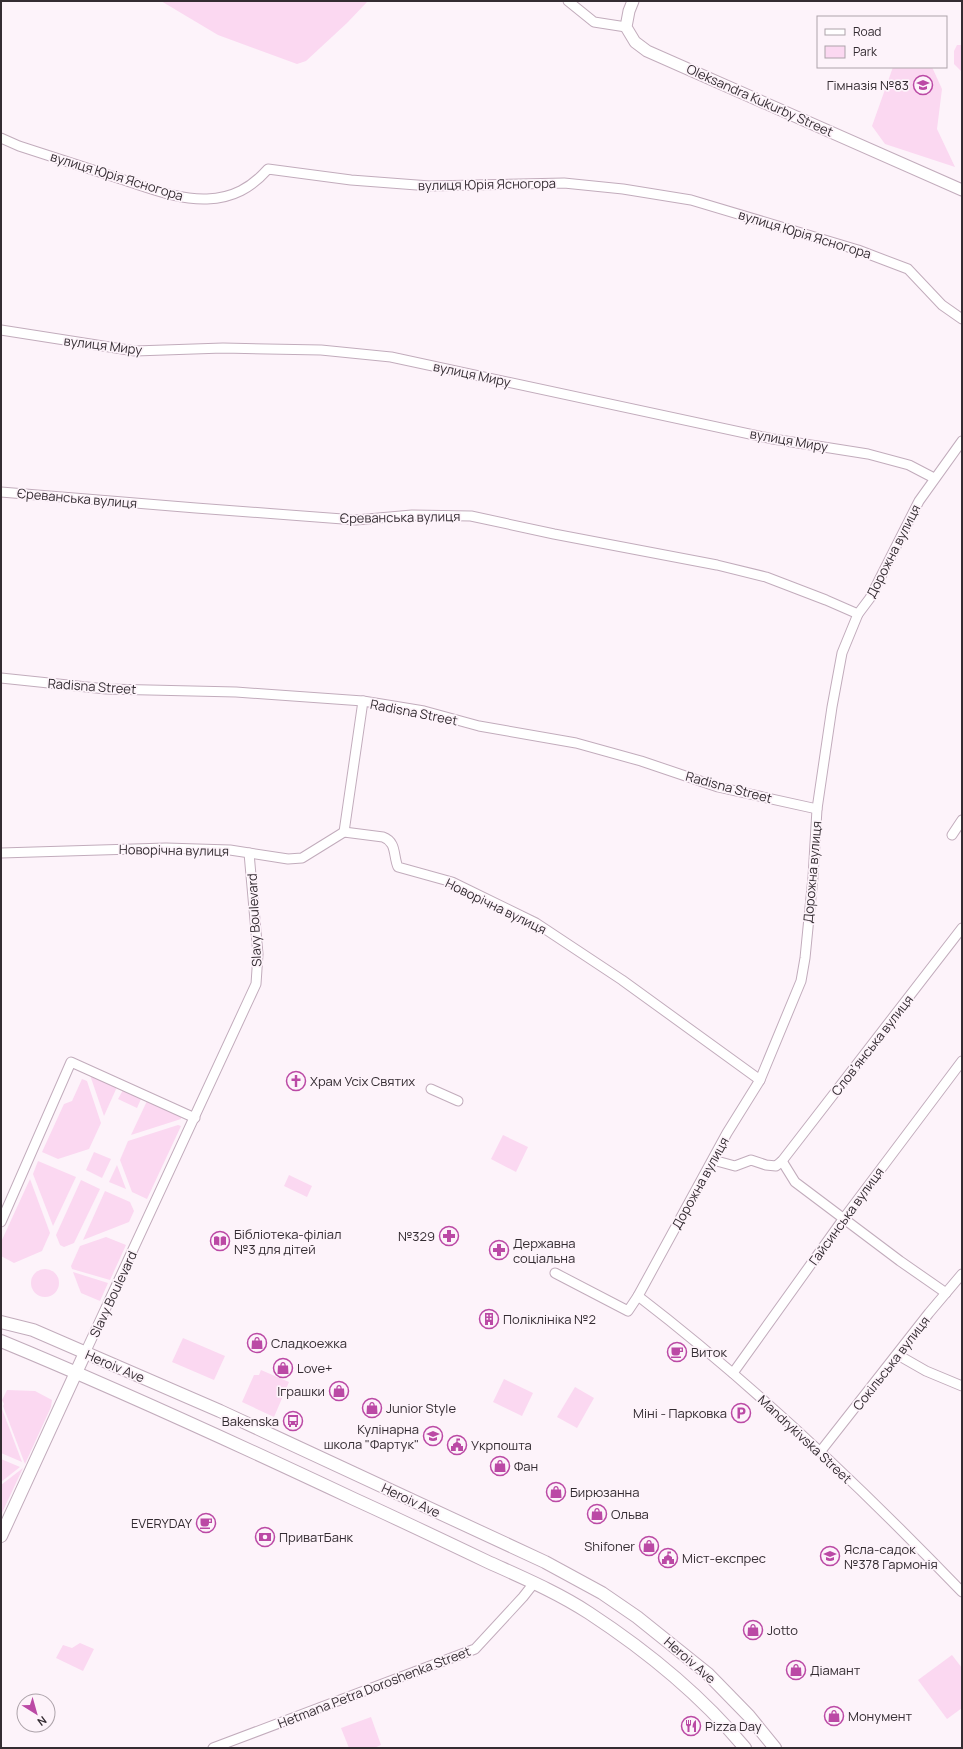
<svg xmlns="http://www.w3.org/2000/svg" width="963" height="1749" font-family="Manrope,sans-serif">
  <rect width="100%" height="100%" fill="#fdf3fa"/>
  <g fill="#fbd8f1">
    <path d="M161,1h207l-21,22 -41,38 -9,3 -79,-29z"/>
    <path d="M957,45h5v27l-8,-8v-13z"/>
    <path d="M893,67h39l10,22 -5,40 18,38 -70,-23 -13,-18z"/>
    <path d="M90,1075l27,12 -13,29z"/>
    <path d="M82,1079l5,2 14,42 -12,26 -31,10 -16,-7 22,-48 8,-3z"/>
    <path d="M123,1090l18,9 -4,9 -19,-9z"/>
    <path d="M147,1101l34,16v2l-50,16z"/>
    <path d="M178,1125l3,1 -34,73 -15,-7 -12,-32 8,-19z"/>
    <path d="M503,1135l25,12 -12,25 -25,-13z"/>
    <path d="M94,1152l17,7 -9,19 -16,-8z"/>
    <path d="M38,1161l38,16 -23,49 -20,-52z"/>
    <path d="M117,1165l9,24 -17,-7z"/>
    <path d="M289,1175l23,11 -5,11 -23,-11z"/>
    <path d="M30,1179l20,54 -8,18 -28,12 -13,-7v-14z"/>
    <path d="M81,1180l19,9 -26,54 -10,4 -4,-2 -4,-10z"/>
    <path d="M105,1191l25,11 4,9 -5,11 -46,18z"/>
    <path d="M106,1237l20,8 -16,35 -38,-11 -1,-3 9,-20z"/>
    <circle cx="45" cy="1283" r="14"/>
    <path d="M73,1272l35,11 -8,18 -19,-8z"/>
    <path d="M183,1338l42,18 -11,24 -42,-18z"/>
    <path d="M261,1370l28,12 -15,35 -32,-15 12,-27h5z"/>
    <path d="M504,1379l29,14 -11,23 -29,-14z"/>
    <path d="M575,1387l19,11 -17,30 -20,-11z"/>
    <path d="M7,1390l28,1 17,9 -1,7 -26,57 -22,-58 1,-2 -2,-4z"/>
    <path d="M2,1409l20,53 -21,-9v-41z"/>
    <path d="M1,1459l19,8 -19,15z"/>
    <path d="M23,1468l-22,47v-30z"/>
    <path d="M80,1643l14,6 -11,22 -27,-13 7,-13 9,3z"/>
    <path d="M952,1655l10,13v40l-15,11 -29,-39z"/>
    <path d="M371,1717l10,28 -7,3h-25l-8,-20z"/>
  </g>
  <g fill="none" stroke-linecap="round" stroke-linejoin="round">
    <g stroke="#c2acbc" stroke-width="11">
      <g id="minor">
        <path d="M568,1l26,21 32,5"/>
        <path d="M1,138l18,8c36,12 72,23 108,35 25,8 53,19 80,18 26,-1 44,-11 61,-30l83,11 79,6 134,-3 59,6 68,11 167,50 50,19 34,36 20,14"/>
        <path d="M1,330l134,21 88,-3 98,2 70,7 382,82 95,15 41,11 25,13"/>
        <path d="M1,492l195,16 160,12 56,-5 59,1 83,18 163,31 49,12 60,23 32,14"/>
        <path d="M1,678l105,11 130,3 127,9 61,10 55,15 97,17 65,18 77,26 99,22"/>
        <path d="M344,832l19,-131"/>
        <path d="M952,835l10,-15"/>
        <path d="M1,853l165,-5 64,2 58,9 14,-1 42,-26 39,5c14,5 10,19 15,30l54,15 84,41 86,57 138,100"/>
        <path d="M431,1089l27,12"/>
        <path d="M713,1160l22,6 16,-6 15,5 10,1 6,-5 180,-233"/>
        <path d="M782,1161l13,21 105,79 46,32"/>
        <path d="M1,1222l70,-160 124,56"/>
        <path d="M555,1273l73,38 10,-15 89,-163 33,-53 41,-99 4,-23 8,-81 4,-68 15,-102 10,-54 16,-39 12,-16 49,-97 43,-60"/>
        <path d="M638,1296c116,89 223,191 324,296"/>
        <path d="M85,1353l171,-369 2,-30 -9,-101"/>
        <path d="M898,1355l28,16 36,15"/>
        <path d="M733,1373l111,-155 118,-157"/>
        <path d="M820,1452l109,-139 33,-39"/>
        <path d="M213,1748l262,-99 48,-52 11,-14"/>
      </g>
    </g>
    <g stroke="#c2acbc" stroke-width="13">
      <path id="tertiary" d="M633,1l-4,10 -3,16 9,15 12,9 315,139"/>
    </g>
    <g stroke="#c2acbc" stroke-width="14">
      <g id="secondary">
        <path d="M1,1322l32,8 187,81 325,151 57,31 35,24 71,57 41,42 26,32"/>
        <path d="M1,1341c119,49 236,103 353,158 44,20 88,41 132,62 35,16 71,31 103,52 58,38 112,82 156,135"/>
        <path d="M1,1536l84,-183"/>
      </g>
    </g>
    <use href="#minor" stroke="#fff" stroke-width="9"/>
    <use href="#tertiary" stroke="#fff" stroke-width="11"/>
    <use href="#secondary" stroke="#fff" stroke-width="12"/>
  </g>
  <defs>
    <g id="school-ring" transform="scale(1)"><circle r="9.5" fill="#fdf3fa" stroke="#bb49a5" stroke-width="1.5"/><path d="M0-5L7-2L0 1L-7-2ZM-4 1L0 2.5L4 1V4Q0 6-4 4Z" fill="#bb49a5"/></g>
    <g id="church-ring" transform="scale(1)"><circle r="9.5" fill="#fdf3fa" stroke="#bb49a5" stroke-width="1.5"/><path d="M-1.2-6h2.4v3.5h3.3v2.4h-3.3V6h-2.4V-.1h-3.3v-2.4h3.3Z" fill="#bb49a5"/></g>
    <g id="pharmacy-ring" transform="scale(1)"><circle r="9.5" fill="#fdf3fa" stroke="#bb49a5" stroke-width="1.5"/><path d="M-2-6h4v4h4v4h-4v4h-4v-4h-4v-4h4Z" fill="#bb49a5"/></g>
    <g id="library-ring" transform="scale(1)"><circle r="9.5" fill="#fdf3fa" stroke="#bb49a5" stroke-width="1.5"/><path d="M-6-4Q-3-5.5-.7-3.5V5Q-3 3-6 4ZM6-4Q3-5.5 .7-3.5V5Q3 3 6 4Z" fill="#bb49a5"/></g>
    <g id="building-ring" transform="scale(1)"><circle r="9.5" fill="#fdf3fa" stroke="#bb49a5" stroke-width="1.5"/><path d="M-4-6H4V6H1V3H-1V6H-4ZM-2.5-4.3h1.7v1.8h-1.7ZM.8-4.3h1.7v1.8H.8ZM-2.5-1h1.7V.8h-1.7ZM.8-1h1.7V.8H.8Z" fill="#bb49a5"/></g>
    <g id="shop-ring" transform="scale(1)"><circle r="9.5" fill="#fdf3fa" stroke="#bb49a5" stroke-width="1.5"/><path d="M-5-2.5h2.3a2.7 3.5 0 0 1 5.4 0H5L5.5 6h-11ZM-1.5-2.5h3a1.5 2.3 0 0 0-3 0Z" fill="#bb49a5"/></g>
    <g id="cafe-ring" transform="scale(1)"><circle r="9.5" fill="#fdf3fa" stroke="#bb49a5" stroke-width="1.5"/><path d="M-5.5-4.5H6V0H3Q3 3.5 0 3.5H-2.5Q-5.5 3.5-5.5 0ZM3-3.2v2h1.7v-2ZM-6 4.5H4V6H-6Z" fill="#bb49a5"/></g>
    <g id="parking-ring" transform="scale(1)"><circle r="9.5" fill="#fdf3fa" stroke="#bb49a5" stroke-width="1.5"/><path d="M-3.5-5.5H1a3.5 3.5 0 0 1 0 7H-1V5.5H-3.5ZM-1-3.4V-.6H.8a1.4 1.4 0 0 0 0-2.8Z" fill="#bb49a5"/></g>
    <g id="bus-ring" transform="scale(1)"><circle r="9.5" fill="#fdf3fa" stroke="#bb49a5" stroke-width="1.5"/><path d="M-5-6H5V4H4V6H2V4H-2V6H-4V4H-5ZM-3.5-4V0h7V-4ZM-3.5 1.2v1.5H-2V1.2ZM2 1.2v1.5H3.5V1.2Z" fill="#bb49a5"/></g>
    <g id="civic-ring" transform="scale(1)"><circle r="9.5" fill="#fdf3fa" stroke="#bb49a5" stroke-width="1.5"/><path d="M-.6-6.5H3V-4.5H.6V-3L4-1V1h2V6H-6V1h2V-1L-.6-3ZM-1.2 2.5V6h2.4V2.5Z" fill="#bb49a5"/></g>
    <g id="bank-ring" transform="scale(1)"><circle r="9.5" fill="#fdf3fa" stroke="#bb49a5" stroke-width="1.5"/><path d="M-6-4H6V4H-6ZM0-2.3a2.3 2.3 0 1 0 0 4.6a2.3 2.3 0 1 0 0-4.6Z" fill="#bb49a5"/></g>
    <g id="restaurant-ring" transform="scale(1)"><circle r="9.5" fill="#fdf3fa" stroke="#bb49a5" stroke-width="1.5"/><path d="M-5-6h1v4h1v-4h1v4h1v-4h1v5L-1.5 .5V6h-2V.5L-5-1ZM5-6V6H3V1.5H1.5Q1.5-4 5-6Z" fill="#bb49a5"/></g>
  </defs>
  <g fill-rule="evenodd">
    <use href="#school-ring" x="923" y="85"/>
    <use href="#church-ring" x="296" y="1081"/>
    <use href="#pharmacy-ring" x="449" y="1236"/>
    <use href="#library-ring" x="220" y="1241"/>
    <use href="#pharmacy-ring" x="499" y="1250"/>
    <use href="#building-ring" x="489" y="1319"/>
    <use href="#shop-ring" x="257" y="1343"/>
    <use href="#cafe-ring" x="677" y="1352"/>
    <use href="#shop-ring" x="283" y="1368"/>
    <use href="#shop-ring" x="339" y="1391"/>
    <use href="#shop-ring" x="372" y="1408"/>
    <use href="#parking-ring" x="741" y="1413"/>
    <use href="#bus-ring" x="293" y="1421"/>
    <use href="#school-ring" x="433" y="1436"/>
    <use href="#civic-ring" x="457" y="1445"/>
    <use href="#shop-ring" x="500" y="1466"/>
    <use href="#shop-ring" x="556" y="1492"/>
    <use href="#shop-ring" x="597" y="1514"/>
    <use href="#cafe-ring" x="206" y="1523"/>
    <use href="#bank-ring" x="265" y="1537"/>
    <use href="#shop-ring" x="649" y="1546"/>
    <use href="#school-ring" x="830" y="1556"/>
    <use href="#civic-ring" x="668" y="1558"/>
    <use href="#shop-ring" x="753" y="1630"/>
    <use href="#shop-ring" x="796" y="1670"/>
    <use href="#shop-ring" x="834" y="1716"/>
    <use href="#restaurant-ring" x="691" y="1726"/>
  </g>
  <g text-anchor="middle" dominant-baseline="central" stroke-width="3.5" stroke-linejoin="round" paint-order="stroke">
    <g font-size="13" fill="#342c32" stroke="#fdf3fa" text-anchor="start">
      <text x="909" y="85" text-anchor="end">Гімназія №83</text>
      <text x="310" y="1081">Храм Усіх Святих</text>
      <text x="234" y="1234">Бібліотека-філіал<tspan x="234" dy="15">№3 для дітей</tspan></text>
      <text x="435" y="1236" text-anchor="end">№329</text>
      <text x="513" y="1243">Державна<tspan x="513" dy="15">соціальна</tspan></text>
      <text x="503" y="1319">Поліклініка №2</text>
      <text x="271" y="1343">Сладкоежка</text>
      <text x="691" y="1352">Виток</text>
      <text x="297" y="1368">Love+</text>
      <text x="325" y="1391" text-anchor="end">Іграшки</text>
      <text x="386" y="1408">Junior Style</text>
      <text x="727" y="1413" text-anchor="end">Міні - Парковка</text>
      <text x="279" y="1421" text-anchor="end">Bakenska</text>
      <text x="419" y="1429" text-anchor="end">Кулінарна<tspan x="419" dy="15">школа "Фартук"</tspan></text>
      <text x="471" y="1445">Укрпошта</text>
      <text x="514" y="1466">Фан</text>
      <text x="570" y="1492">Бирюзанна</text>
      <text x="611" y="1514">Ольва</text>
      <text x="192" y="1523" text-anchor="end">EVERYDAY</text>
      <text x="279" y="1537">ПриватБанк</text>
      <text x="635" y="1546" text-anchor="end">Shifoner</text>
      <text x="844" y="1549">Ясла-садок<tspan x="844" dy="15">№378 Гармонія</tspan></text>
      <text x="682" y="1558">Міст-експрес</text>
      <text x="767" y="1630">Jotto</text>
      <text x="810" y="1670">Діамант</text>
      <text x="848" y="1716">Монумент</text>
      <text x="705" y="1726">Pizza Day</text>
    </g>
    <g font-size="13" fill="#342c32" stroke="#fdf3fa">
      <text transform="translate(760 100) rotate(24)">Oleksandra Kukurby Street</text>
      <text transform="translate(117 176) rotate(17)">вулиця Юрія Ясногора</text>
      <text transform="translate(487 184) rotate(-1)">вулиця Юрія Ясногора</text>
      <text transform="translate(805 234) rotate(17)">вулиця Юрія Ясногора</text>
      <text transform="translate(103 345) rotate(7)">вулиця Миру</text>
      <text transform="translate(472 374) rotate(12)">вулиця Миру</text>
      <text transform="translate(789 440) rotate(10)">вулиця Миру</text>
      <text transform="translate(77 498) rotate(5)">Єреванська вулиця</text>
      <text transform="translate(400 517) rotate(-1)">Єреванська вулиця</text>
      <text transform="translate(893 551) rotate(-63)">Дорожна вулиця</text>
      <text transform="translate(92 686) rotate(4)">Radisna Street</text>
      <text transform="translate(414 712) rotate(11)">Radisna Street</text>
      <text transform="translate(729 787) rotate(15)">Radisna Street</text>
      <text transform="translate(174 850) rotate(1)">Новорічна вулиця</text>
      <text transform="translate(812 872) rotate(-85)">Дорожна вулиця</text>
      <text transform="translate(496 906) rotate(26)">Новорічна вулиця</text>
      <text transform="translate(254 920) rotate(-93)">Slavy Boulevard</text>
      <text transform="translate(872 1045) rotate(-52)">Словʼянська вулиця</text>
      <text transform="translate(700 1183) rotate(-61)">Дорожна вулиця</text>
      <text transform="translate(846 1216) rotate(-54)">Гайсинська вулиця</text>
      <text transform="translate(113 1294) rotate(-65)">Slavy Boulevard</text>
      <text transform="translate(891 1363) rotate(-52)">Сокільська вулиця</text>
      <text transform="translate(115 1366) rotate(23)">Heroiv Ave</text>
      <text transform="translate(805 1439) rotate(43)">Mandrykivska Street</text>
      <text transform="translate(411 1500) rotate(25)">Heroiv Ave</text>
      <text transform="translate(690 1660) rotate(41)">Heroiv Ave</text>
      <text transform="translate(374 1687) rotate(-21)">Hetmana Petra Doroshenka Street</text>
    </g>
  </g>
  <rect width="963" height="1749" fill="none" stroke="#342c32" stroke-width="4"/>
  <rect x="817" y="16" width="130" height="52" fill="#fdf3fa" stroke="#ada3aa"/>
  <rect x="825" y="29" width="20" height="6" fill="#ffffff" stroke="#ada3aa"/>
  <text x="853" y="36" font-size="12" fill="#342c32">Road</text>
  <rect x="825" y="46" width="20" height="12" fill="#fbd8f1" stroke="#ada3aa"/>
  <text x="853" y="56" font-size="12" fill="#342c32">Park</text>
  <g transform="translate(36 1713) rotate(143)"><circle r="19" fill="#fdf3fa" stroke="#ada3aa"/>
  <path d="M0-3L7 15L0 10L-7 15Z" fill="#bb49a5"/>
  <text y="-6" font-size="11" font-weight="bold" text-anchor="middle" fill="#342c32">N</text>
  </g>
</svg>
